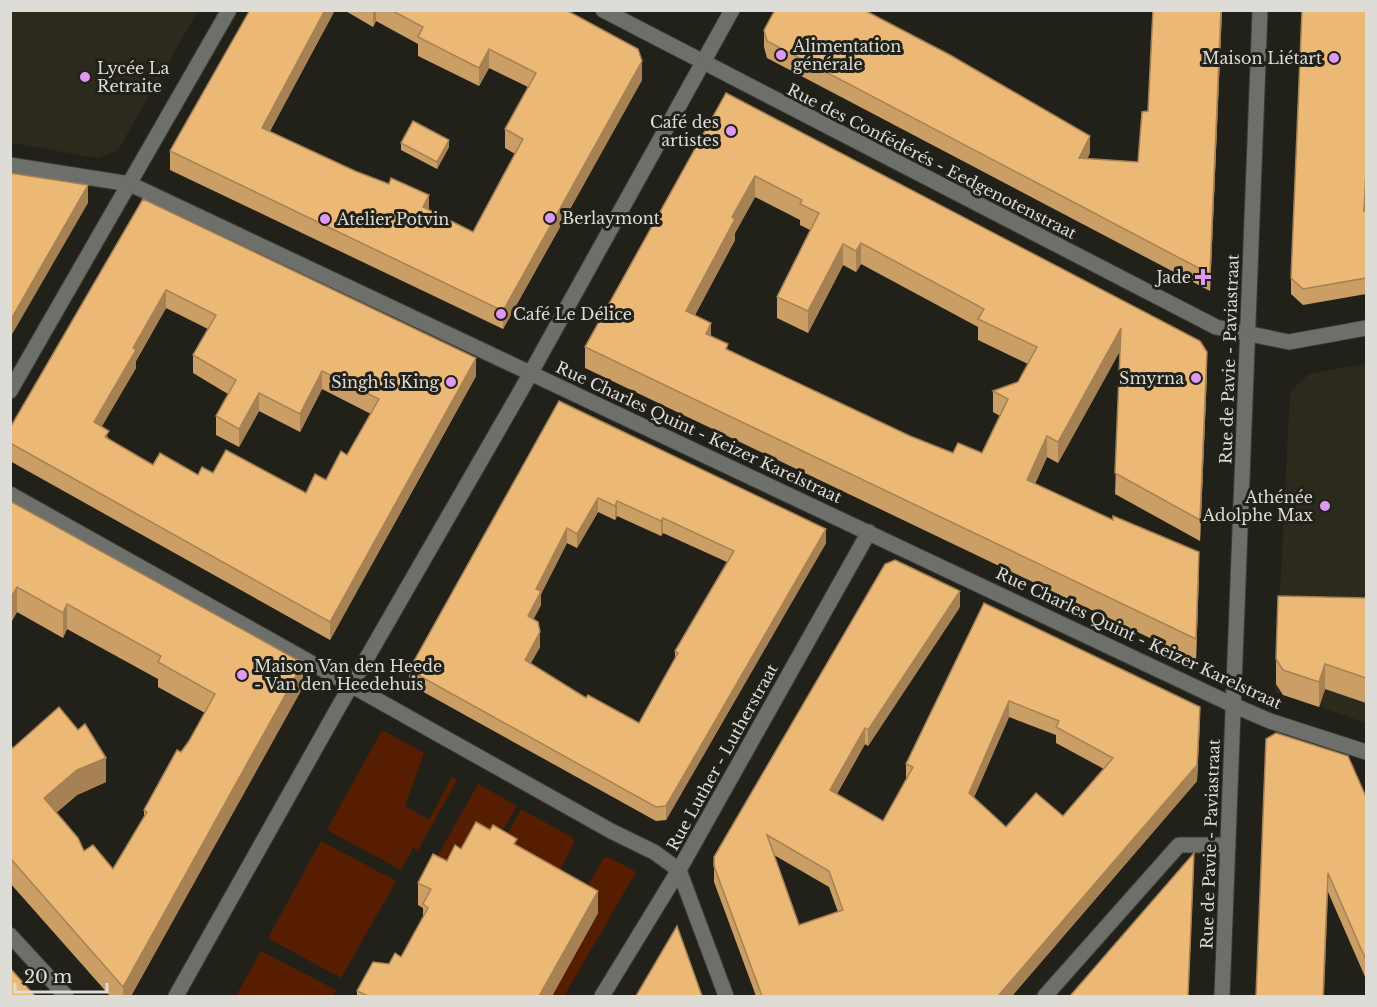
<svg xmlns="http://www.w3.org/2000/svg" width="1377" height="1007" font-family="'Libre Baskerville',serif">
  <rect width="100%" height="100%" fill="#222119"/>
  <g fill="#2c2a1c">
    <path d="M10,11l1,-1 187,1 -80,139 -20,8 -87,-15z"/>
    <path d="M1366,363v360l-91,-31 15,-300 19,-18z"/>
  </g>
  <g fill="#571d00">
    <path d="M382,730l42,23 -19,53 24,14 23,-43 5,3 -39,70 -5,-2 -12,22 -74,-40z"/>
    <path d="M478,784l39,22 -20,34 14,-5 -3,-2 13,-24 52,29 1,4 -22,45 29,11 22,-39 5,-2 28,15 -72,124h-103v-125l-24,-14z"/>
    <path d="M321,841l75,40 -55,97 -73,-40z"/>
    <path d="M261,951l75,39 -4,6h-96z"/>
  </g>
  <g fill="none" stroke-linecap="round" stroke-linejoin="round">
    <g stroke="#3c3b34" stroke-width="17">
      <g id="minor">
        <path d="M603,10l613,317 73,15 77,-14"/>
        <path d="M10,165l120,19 1103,521 37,16 96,31"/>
        <path d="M10,391l219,-381"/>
        <path d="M10,494l601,337 43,21 25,18 47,126"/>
        <path d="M10,935l56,61"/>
        <path d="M176,996l162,-288 181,-314 213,-384"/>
        <path d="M602,996l77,-126 190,-338"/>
        <path d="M1045,996l134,-151h49"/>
        <path d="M1222,996c13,-328 26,-657 38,-986"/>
      </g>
    </g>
    <use href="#minor" stroke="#6d6f6b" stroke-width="15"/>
  </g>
  <g fill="#cb9e65" fill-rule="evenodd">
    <path d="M335,10l-65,121 203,101 42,-78 -10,-6v-19l23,-42 -39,-19 -10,18 -61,-30v-12l-42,-23 -3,6 -29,-17h222l76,70 -139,249 -333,-159v-19z"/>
    <path d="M1153,10h69l-12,281 -443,-233 -3,-11v-17l326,123 -3,6 51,3 10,-51z"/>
    <path d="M1366,10v175l-1,26 1,-1v84l-63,11 -12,-11v-16z"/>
    <path d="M726,93l481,280 -7,168 -85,-47 5,-143 -62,112 -11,-6 -12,27 164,89 -3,87 -611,-292v-21zM755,197l45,23v5l10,5 -33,67v21l31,15 35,-68 13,7 5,-8 117,63v13l50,24 -10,18 -25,9v21l7,4 -18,37h-29l-43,-17 -182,-86 -17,-14 -16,-21 40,-75v-7z"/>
    <path d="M401,143l48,4 -12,22 -36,-19z"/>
    <path d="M143,199l333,177 -146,264 -320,-179v-33zM166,308l42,21 -15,26v18l35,21 -12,22v19l23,12 20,-36 41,21 22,-43 49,25 -24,41 -21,25 -20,13 -93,-20 -15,2 -45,-10 -44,-26 -8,-12 35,-59v-7z"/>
    <path d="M559,401l267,142 -160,277 -10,1 -247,-137v-14zM598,512l17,8 2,-4 44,20 2,-3 64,29 -52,89v7l-36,65 -53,-25 -56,-34 10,-17 -7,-28 8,-14v-11l26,-51 10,5z"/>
    <path d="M10,501l293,186 -172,309h-21l-100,-113v-138l3,3 93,34 -29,13 -21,18 28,38 29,18 31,-52v-7l37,-58 8,-11 16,-28 -47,-26v-8l-91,-50 -4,9 -46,-26 -7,12z"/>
    <path d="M1366,598v105l-41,-14 -6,18 -36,-12 -7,-11v-25z"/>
    <path d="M984,603l216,120 -3,58 -185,215h-256l-42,-114v-25l246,-250 -92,139 -3,-2 -28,50 46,27 23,-41v-16zM1009,717l47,18v8l48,26 -41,47 -57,11 -32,-30zM774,855l55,32 9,25 -39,13z"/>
    <path d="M1366,797v182l-38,-87 -72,104z"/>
    <path d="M517,846l81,67 -46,83h-195v-5l32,-27 12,-7 22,-39v-10l-5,-3v-22l43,-34z"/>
  </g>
  <g fill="#a58153">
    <path d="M325,10h10l-73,136v-18z"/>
    <path d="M373,10h3v11l-3,6z"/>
    <path d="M1221,10h1l-12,281v-17z"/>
    <path d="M489,49v19l-10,18v-18z"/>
    <path d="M642,61v19l-139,249v-18z"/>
    <path d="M1090,136v17l-11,22v-17z"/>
    <path d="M449,140v7l-12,22v-7z"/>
    <path d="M1366,170v15l-2,42v-16z"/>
    <path d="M755,176v21l-20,36v7l-49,92v-21l46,-94z"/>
    <path d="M88,185v18l-78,135v-17z"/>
    <path d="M429,195v19l-6,-7z"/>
    <path d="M861,243v21l-5,8v-21z"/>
    <path d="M843,244v21l-35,68v-22z"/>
    <path d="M166,290v18l-30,53v7l-42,72v-18l39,-74z"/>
    <path d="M711,323v21l-5,-10z"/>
    <path d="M1121,328v21l-63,114v-21z"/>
    <path d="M1207,352v21l-7,168v-21z"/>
    <path d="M476,358v18l-146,264v-18z"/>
    <path d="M322,371v18l-22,43v-18z"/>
    <path d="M259,393v18l-20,36v-18z"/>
    <path d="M1047,436v21l-20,44v-21z"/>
    <path d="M598,498v14l-21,36v-14z"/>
    <path d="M617,501v15l-2,4v-14z"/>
    <path d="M663,518v15l-2,3v-15z"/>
    <path d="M567,528v15l-26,51v11l-13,25v-14l8,-27z"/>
    <path d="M826,529v14l-160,277v-14z"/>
    <path d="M1199,552v21l-3,87v-21z"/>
    <path d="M17,587v25l-7,12v-25z"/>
    <path d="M960,591v16l-92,139v-16z"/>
    <path d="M67,604v25l-4,9v-25z"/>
    <path d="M540,632v15l-15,27v-14z"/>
    <path d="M303,663v24l-172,309h-8v-9z"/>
    <path d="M1325,664v25l-6,18v-25z"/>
    <path d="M1009,701v16l-40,92v-16z"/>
    <path d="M1200,707l-3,74 -185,215h-14z"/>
    <path d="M865,728v16l-35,62v-16z"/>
    <path d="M106,758v24l-29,13 -33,28v-25l33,-28z"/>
    <path d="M1194,853v13l-6,130z"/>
    <path d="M1328,873v19l-4,104h-1z"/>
    <path d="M598,891v22l-46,83h-13z"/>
  </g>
  <g fill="#ecb876" stroke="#a58153" stroke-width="1.5" fill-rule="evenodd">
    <path d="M250,10h75l-63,118 93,43 34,13 2,-6 38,17 -6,12 50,25 50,-93 -18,-10 31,-56 -47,-24 -10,19 -61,-31 5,-10 -32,-17h175l72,39 4,12 -139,250 -333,-160z"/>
    <path d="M775,10h89l86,45 140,81 -11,22 59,4 4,-50 6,-1 5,-101h68l-11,264 -443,-233 -3,-11z"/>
    <path d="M1302,10h64v160l-2,41 2,-1v68l-63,11 -12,-11z"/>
    <path d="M726,93l474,248 7,11 -7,168 -85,-47 6,-145 -63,114 -11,-6 -20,44 86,40v-4l86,36 -3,87 -611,-292zM755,176l47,24 -2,4 19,9 -42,84 31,14 35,-67 13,7 5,-8 123,66 -6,10 59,28 -19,35 -25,9 15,8 -26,54 -24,-10 -5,10 -43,-17 -184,-87 2,-5 -22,-10 5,-11 -25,-12 49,-92 -3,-2z"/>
    <path d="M413,121l36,19 -12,22 -36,-19z"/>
    <path d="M10,173l78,12 -78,136z"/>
    <path d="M143,199l333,159 -146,264 -320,-179v-15zM166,290l50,25 -23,40 43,25 -20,36 23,13 20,-36 41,21 22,-43 57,28 -32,56 -6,-4 -15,29 -11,-6 -9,19 -80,-43 -13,23 -11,-6 -4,8 -38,-22 -7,12 -48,-28 4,-6 -15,-9 42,-72 -3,-2z"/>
    <path d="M559,401l267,128 -160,277 -10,1 -247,-137zM598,498l17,8 2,-5 44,20 2,-3 71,33 -59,100 3,2 -39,70 -51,-28 -2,3 -61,-38 15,-28 -2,-10 -10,-6 13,-25 -5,-2 31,-61 10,6z"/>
    <path d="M10,501l293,162 -180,324 -113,-129v-113l3,3 46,-41 19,23 7,-6 21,34 -29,12 -33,28 34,40 6,13 9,-6 20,24 34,-57 -3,-2 33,-60 4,2 8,-11 26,-47 -57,-32 3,-6 -94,-52 -4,9 -46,-26 -7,12z"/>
    <path d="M895,560l65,31 -92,139 -3,-2 -35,62 53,31 30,-54 -7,-3 78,-161 216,104 -3,58 -199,231h-236l-48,-130v-9l171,-293zM1009,701l50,20 -3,6 57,31 -50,58 -27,-23 -30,34 -37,-34zM767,835l62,36 14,39 -44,15z"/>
    <path d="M1278,596l88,2v80l-41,-14 -6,18 -36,-12 -7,-11z"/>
    <path d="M1276,733l72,23 18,41v163l-38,-87 -5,123h-67l10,-257z"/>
    <path d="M476,822l14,8 3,-5 24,14 -3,5 84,47 -59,105h-171l-11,-5 16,-29 16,2 6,-11 6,4 27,-49 -5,-4 8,-15 -13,-6 15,-29 14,7 8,-16 6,4z"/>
    <path d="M1194,853l-6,143h-118z"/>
    <path d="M677,926l25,70h-66z"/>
    <path d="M10,968l25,28h-25z"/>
  </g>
  <g fill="#dd99f4" stroke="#222119" stroke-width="2">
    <circle cx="781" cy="55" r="6"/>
    <circle cx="1334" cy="58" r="6"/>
    <circle cx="85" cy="77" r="6"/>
    <circle cx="731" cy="131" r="6"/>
    <circle cx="550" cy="218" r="6"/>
    <circle cx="325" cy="219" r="6"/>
    <path d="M1200 268h6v6h6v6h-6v6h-6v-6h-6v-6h6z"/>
    <circle cx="501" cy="314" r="6"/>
    <circle cx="1196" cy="378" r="6"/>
    <circle cx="451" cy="382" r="6"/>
    <circle cx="1325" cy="506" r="6"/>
    <circle cx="242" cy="675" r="6"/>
  </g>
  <g text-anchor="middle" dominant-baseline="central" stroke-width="6" stroke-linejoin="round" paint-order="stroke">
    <g font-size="16" fill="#dddcd7" stroke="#222119" text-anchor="start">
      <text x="793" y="46">Alimentation<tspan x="793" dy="18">générale</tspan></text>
      <text x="1322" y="58" text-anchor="end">Maison Liétart</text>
      <text x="97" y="68">Lycée La<tspan x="97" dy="18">Retraite</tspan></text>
      <text x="719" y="122" text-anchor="end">Café des<tspan x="719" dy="18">artistes</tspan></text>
      <text x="562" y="218">Berlaymont</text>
      <text x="337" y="219">Atelier Potvin</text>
      <text x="1191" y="277" text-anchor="end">Jade</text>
      <text x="513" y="314">Café Le Délice</text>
      <text x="1184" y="378" text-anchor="end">Smyrna</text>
      <text x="439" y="382" text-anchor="end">Singh is King</text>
      <text x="1313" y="497" text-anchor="end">Athénée<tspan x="1313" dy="18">Adolphe Max</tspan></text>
      <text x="254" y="666">Maison Van den Heede<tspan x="254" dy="18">- Van den Heedehuis</tspan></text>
    </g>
    <g font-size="16" fill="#dddcd7" stroke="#222119">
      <text transform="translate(932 161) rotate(27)">Rue des Confédérés - Eedgenotenstraat</text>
      <text transform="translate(1229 359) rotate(-88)">Rue de Pavie - Paviastraat</text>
      <text transform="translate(699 432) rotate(25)">Rue Charles Quint - Keizer Karelstraat</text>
      <text transform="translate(1139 638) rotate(25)">Rue Charles Quint - Keizer Karelstraat</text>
      <text transform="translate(722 757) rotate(-61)">Rue Luther - Lutherstraat</text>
      <text transform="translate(1210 844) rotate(-88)">Rue de Pavie - Paviastraat</text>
    </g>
  </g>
  <rect width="1377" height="1007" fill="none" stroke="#dddcd7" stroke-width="24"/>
  <path d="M15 983v9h92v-9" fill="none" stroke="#dddcd7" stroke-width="3"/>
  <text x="24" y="983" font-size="18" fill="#dddcd7" stroke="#222119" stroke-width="4.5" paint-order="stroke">20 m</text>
</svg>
